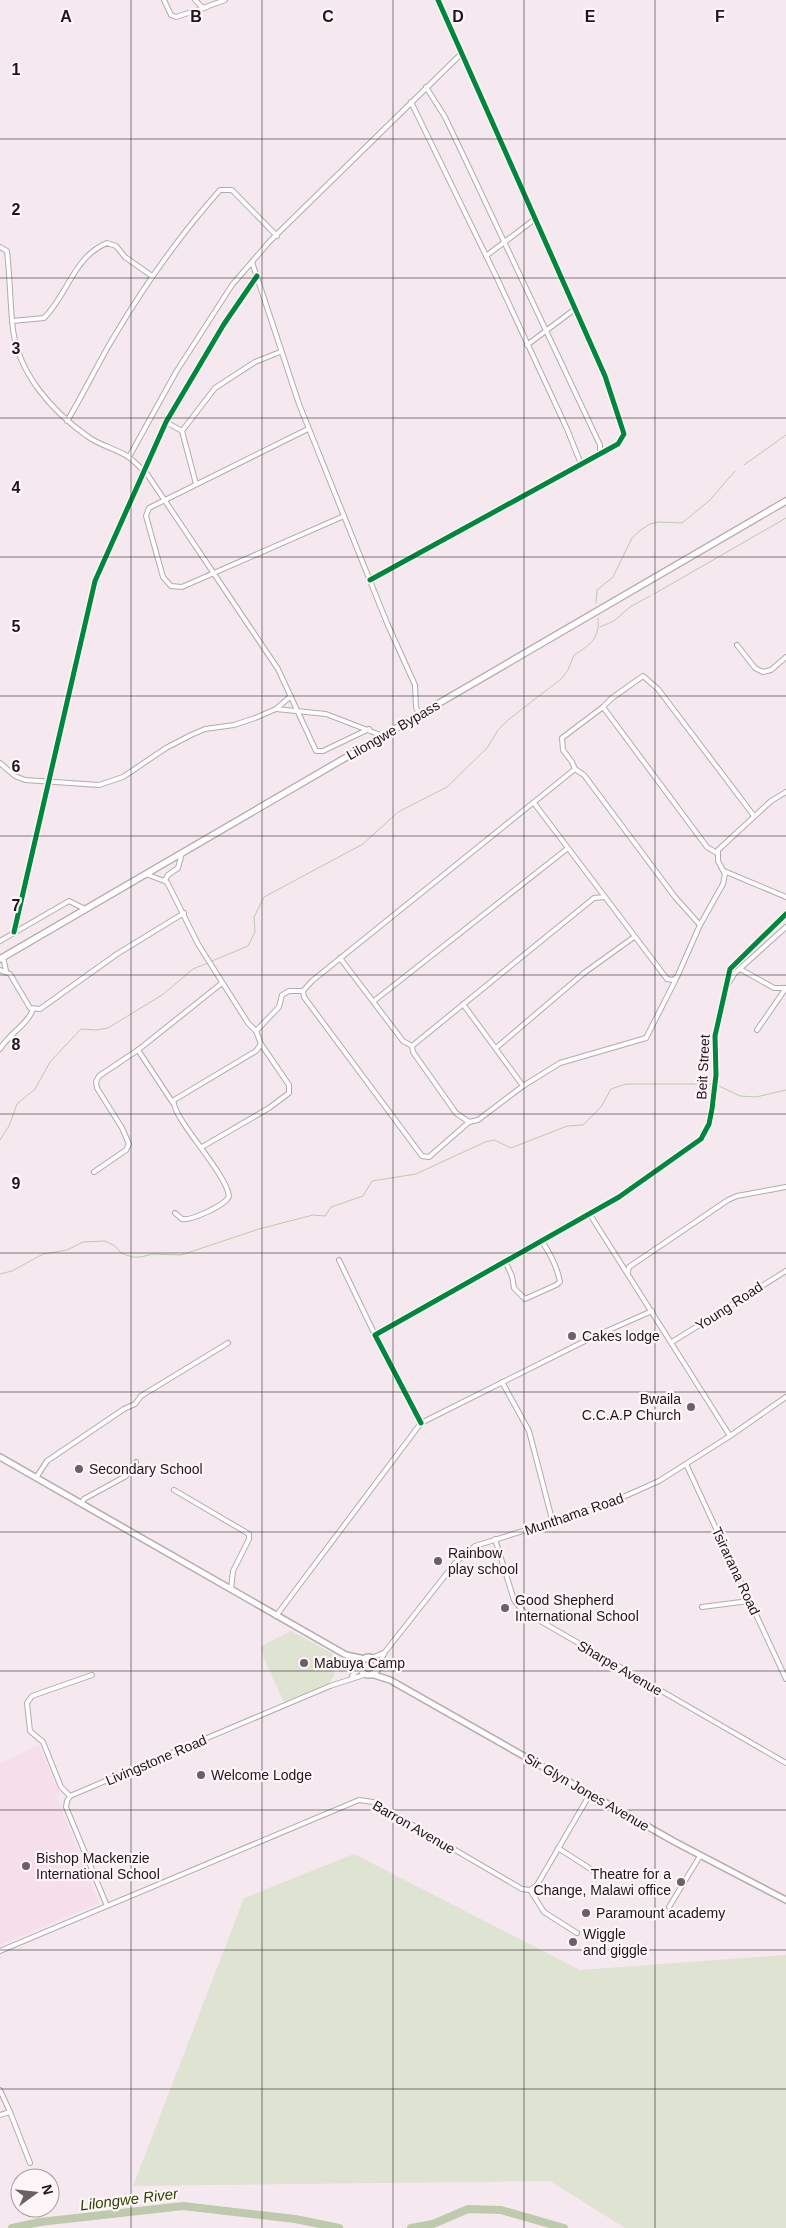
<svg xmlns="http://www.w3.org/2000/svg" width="786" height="2228" font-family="Helvetica,sans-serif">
  <rect width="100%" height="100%" fill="#f5e9ef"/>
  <path fill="#f6dfea" d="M39,1745l21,50 -4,1 43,107 -99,42v-182z"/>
  <g fill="#dee3d2">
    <path d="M291,1631l44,24 -1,21 -5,7 -45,19 -23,-50v-6z"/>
    <path d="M354,1854l226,116 206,-15v273h-161l-75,-47 -417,5 111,-288z"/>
  </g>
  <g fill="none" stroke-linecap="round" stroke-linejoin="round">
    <g stroke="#bdcaac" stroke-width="1">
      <path d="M744,465l42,-30"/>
      <path d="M654,594l132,-76"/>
      <path d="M596,603l1,-13 16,-13 19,-39 10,-9 8,-5 9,-2 23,1 28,-23 25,-29"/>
      <path d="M600,627l14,-6 16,-14 20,-11"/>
      <path d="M212,961l36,-15 7,-14 -1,-15 10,-20 99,-53 35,-32 49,-25 40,-39 11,-18 10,-10 53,-41 7,-9 6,-15c16,-10 26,-16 24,-37"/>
      <path d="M717,1085l23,11 16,1 30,-7"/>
      <path d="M0,1140l9,-14 8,-22 18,-15 15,-27 31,-33 15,1 12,-2 54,-33 31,-26 15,-6"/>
      <path d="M0,1274l12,-3 31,-17 24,-4 16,-8 22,-1 10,5 6,7 11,4h9l11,-3 29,1 78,-26 54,-14 12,1 6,-9 32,-11 9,-15 44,-7 69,-32 9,-2 17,8 56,-22 16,-1 18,-18 10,-18 15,-5h87"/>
    </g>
    <g stroke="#bdcaac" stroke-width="8">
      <path d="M12,2228l28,-6 143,-16 112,13 44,9"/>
      <path d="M411,2228l22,-4 35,-15 33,1 63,18"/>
    </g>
    <g stroke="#b3aaae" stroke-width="6">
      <g id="street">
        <path d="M164,0l7,15 5,2 31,-10"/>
        <path d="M195,0l8,8 22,-8"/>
        <path d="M426,87l19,30 21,44 134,284v8"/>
        <path d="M411,102l85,174 71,153 14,35"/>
        <path d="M0,247l7,4c3,26 3,53 6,79 6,44 39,81 74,106 13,10 31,13 43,22 6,5 12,11 17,16l131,195 38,82h7l46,-22"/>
        <path d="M486,256l49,-37"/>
        <path d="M252,262l47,142 88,219 28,62 1,22 3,8"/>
        <path d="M12,321l32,-3c24,-23 29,-61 63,-75l9,3 9,11 27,19"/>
        <path d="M527,345l48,-36"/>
        <path d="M67,421c17,-28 31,-58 48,-86 31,-52 65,-100 105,-145h12l45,46"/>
        <path d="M166,422l16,9"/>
        <path d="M308,429l-159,79 -3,8 17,61 8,9 11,1 162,-71"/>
        <path d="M129,457l47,-85 56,-87 38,-44 191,-187"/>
        <path d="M196,484l-14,-53 33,-43 40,-26 25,-10"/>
        <path d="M370,580l248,-136 6,-10 -19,-58 -167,-376"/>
        <path d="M737,645l18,23 8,4 8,-2 15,-13"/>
        <path d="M603,707l104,140 10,6"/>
        <path d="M276,709l50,5 57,22"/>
        <path d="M0,763l15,13 10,4 74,5 24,-8 43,-29 25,-13 14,-6 29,-4 21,-7 21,-9 15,-13"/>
        <path d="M534,803l133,176 6,1 4,-3 23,-52 23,-41 2,-10 -7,-13v-11l53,-49 15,-9"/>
        <path d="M724,871l62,26"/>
        <path d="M146,874l21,8 31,62 50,79 8,8"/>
        <path d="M165,880l3,-5 10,-7 4,-15"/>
        <path d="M700,925l-25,-28 -91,-122 -9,-6 -3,-7 -9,-12 -1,-12 41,-31 9,-9 31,-22 15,13 96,127"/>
        <path d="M14,932l81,-351 71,-159 58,-98 33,-48"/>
        <path d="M0,941l69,-40 16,8"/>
        <path d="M3,957l3,14"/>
        <path d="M340,958l63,83 9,5 1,6 43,61 13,9 9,-2 45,-34 37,-23 86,-25 30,-59"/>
        <path d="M740,969l34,19h12"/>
        <path d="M0,970l10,4 20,34 10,1 77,-55 67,-41"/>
        <path d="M728,984l7,-11 51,-46"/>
        <path d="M303,991l1,6 118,159 7,1 40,-35"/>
        <path d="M374,1001l194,-153"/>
        <path d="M463,1004l60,82"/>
        <path d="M757,1030l29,-42"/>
        <path d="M412,1046l182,-148 10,-1"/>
        <path d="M496,1048l88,-75 50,-36"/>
        <path d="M0,1049c8,-14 29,-26 33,-40"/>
        <path d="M138,1050l35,53"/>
        <path d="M202,1147l67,-39 20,-15v-8l-28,-41 -5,-13 23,-24 3,-12 7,-4h14l9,-10 263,-212"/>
        <path d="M94,1172l32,-22 3,-6 -7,-16 -25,-40 -1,-6 3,-6 39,-26 84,-67"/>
        <path d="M175,1213l7,6c9,2 44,-14 47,-23 -3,-24 -59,-80 -55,-96l82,-49 5,-7"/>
        <path d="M589,1213l141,223"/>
        <path d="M339,1260l36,75"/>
        <path d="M505,1261l7,15 2,12 11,11 31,-14 4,-3c-3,-16 -10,-29 -19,-42"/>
        <path d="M628,1272l1,-5 99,-67 9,-4 49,-9"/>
        <path d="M672,1342l114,-71"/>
        <path d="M502,1382l27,49 24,92"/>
        <path d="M421,1423l-46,-88 244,-138 82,-58 8,-15 3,-15 4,-34 -1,-39 15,-67 56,-55"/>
        <path d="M686,1464l100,215"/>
        <path d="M36,1478l11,-17 77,-52 11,-5 6,-8 87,-53"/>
        <path d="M174,1490l75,44v5l-16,32 -2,18"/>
        <path d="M81,1504l3,-5 42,-23 10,-14"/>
        <path d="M495,1539l19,61 9,11 263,152"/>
        <path d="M702,1607l47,-6"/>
        <path d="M276,1616l145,-193 170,-85 61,-27"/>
        <path d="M370,1659l13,-6"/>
        <path d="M378,1665l7,-13 70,-89 20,-17 128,-40 56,-25 71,-45 56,-39"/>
        <path d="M352,1676l8,-8"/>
        <path d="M70,1796l-9,-9 -18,-45 -13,-11 -3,-28 5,-7 60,-21"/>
        <path d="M558,1848l45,29"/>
        <path d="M530,1890l14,22 33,21"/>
        <path d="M107,1906l-41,-99 1,-6 3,-5 260,-110 37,-12"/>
        <path d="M669,1907l31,-51"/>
        <path d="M0,1951l359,-151 14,2 149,87 8,1 7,-5 53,-91"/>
        <path d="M0,2090l10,22"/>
        <path d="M0,2115l10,-3 20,51"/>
      </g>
    </g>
    <g stroke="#b3aaae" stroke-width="8">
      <g id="secondary">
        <path d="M0,1457l346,198 19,4"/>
        <circle cx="369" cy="1666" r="9"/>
        <path d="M371,1674l19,6 285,162 111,58"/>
      </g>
    </g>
    <g stroke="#b3aaae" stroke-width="8">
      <path id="primary" d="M0,959l786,-458"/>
    </g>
    <use href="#street" stroke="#fefcfd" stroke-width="4"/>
    <use href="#secondary" stroke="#fefcfd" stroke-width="5"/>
    <use href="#primary" stroke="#fefcfd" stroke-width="5.5"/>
    <g stroke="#fff5f9" stroke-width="8">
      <g id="cycleway">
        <path d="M370,580l248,-136 6,-10 -19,-58 -167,-376"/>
        <path d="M14,932l81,-351 71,-159 58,-98 33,-48"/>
        <path d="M421,1423l-46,-88 244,-138 82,-58 8,-15 3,-15 4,-34 -1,-39 15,-67 56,-55"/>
      </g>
    </g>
    <use href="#cycleway" stroke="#00873e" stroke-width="5"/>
  </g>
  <path fill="none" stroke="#1f171b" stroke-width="1" stroke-opacity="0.55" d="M131,0v2228M262,0v2228M393,0v2228M524,0v2228M655,0v2228M0,139h786M0,278h786M0,418h786M0,557h786M0,696h786M0,836h786M0,975h786M0,1114h786M0,1253h786M0,1392h786M0,1532h786M0,1671h786M0,1810h786M0,1950h786M0,2089h786"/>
  <g fill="#6a6065" stroke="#fff5f9" stroke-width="2">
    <circle cx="572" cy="1336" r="5"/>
    <circle cx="691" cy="1407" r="5"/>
    <circle cx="79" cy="1469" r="5"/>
    <circle cx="438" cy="1561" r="5"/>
    <circle cx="505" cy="1608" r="5"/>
    <circle cx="304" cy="1663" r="5"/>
    <circle cx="201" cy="1775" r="5"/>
    <circle cx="26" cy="1866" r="5"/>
    <circle cx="681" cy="1882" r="5"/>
    <circle cx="586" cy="1913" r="5"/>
    <circle cx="573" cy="1942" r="5"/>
  </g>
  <g text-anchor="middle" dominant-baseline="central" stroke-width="4.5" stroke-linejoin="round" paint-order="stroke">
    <g font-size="14" fill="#1f171b" stroke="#fff5f9">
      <text transform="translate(393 730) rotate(-30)">Lilongwe Bypass</text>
      <text transform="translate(703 1067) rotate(-87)">Beit Street</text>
      <text transform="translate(729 1306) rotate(-33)">Young Road</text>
      <text transform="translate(574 1514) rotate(-19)">Munthama Road</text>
      <text transform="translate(736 1571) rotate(65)">Tsirarana Road</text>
      <text transform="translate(620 1668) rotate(30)">Sharpe Avenue</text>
      <text transform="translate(156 1760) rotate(-23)">Livingstone Road</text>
      <text transform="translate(587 1792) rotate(30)">Sir Glyn Jones Avenue</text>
      <text transform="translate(414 1827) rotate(30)">Barron Avenue</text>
    </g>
    <g font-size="14" fill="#1f171b" stroke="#fff5f9" text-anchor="start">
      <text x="582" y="1336">Cakes lodge</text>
      <text x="681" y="1399" text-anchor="end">Bwaila<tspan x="681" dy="16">C.C.A.P Church</tspan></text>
      <text x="89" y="1469">Secondary School</text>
      <text x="448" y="1553">Rainbow<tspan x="448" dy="16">play school</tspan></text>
      <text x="515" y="1600">Good Shepherd<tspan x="515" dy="16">International School</tspan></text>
      <text x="314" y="1663">Mabuya Camp</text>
      <text x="211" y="1775">Welcome Lodge</text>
      <text x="36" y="1858">Bishop Mackenzie<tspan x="36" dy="16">International School</tspan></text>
      <text x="671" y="1874" text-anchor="end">Theatre for a<tspan x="671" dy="16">Change, Malawi office</tspan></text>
      <text x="596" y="1913">Paramount academy</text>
      <text x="583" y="1934">Wiggle<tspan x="583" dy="16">and giggle</tspan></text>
    </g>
    <g font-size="15" font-style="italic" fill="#2c4600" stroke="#fff5f9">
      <text transform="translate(129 2199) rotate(-7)">Lilongwe River</text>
    </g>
  </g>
  <g font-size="16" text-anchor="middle" font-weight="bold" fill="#1f171b" stroke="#fff5f9" stroke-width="4.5" stroke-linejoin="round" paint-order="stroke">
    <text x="66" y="22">A</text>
    <text x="196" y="22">B</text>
    <text x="328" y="22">C</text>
    <text x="458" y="22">D</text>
    <text x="590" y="22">E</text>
    <text x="720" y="22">F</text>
    <text x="16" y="75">1</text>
    <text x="16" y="215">2</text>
    <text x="16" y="354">3</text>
    <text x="16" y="493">4</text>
    <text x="16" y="632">5</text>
    <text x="16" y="772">6</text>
    <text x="16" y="911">7</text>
    <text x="16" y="1050">8</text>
    <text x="16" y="1189">9</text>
  </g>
  <g transform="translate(35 2193) rotate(75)"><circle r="24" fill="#fff5f9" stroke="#a59ca0"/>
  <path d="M0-4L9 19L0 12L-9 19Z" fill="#6a6065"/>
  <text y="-8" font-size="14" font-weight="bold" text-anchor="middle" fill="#1f171b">N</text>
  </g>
</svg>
